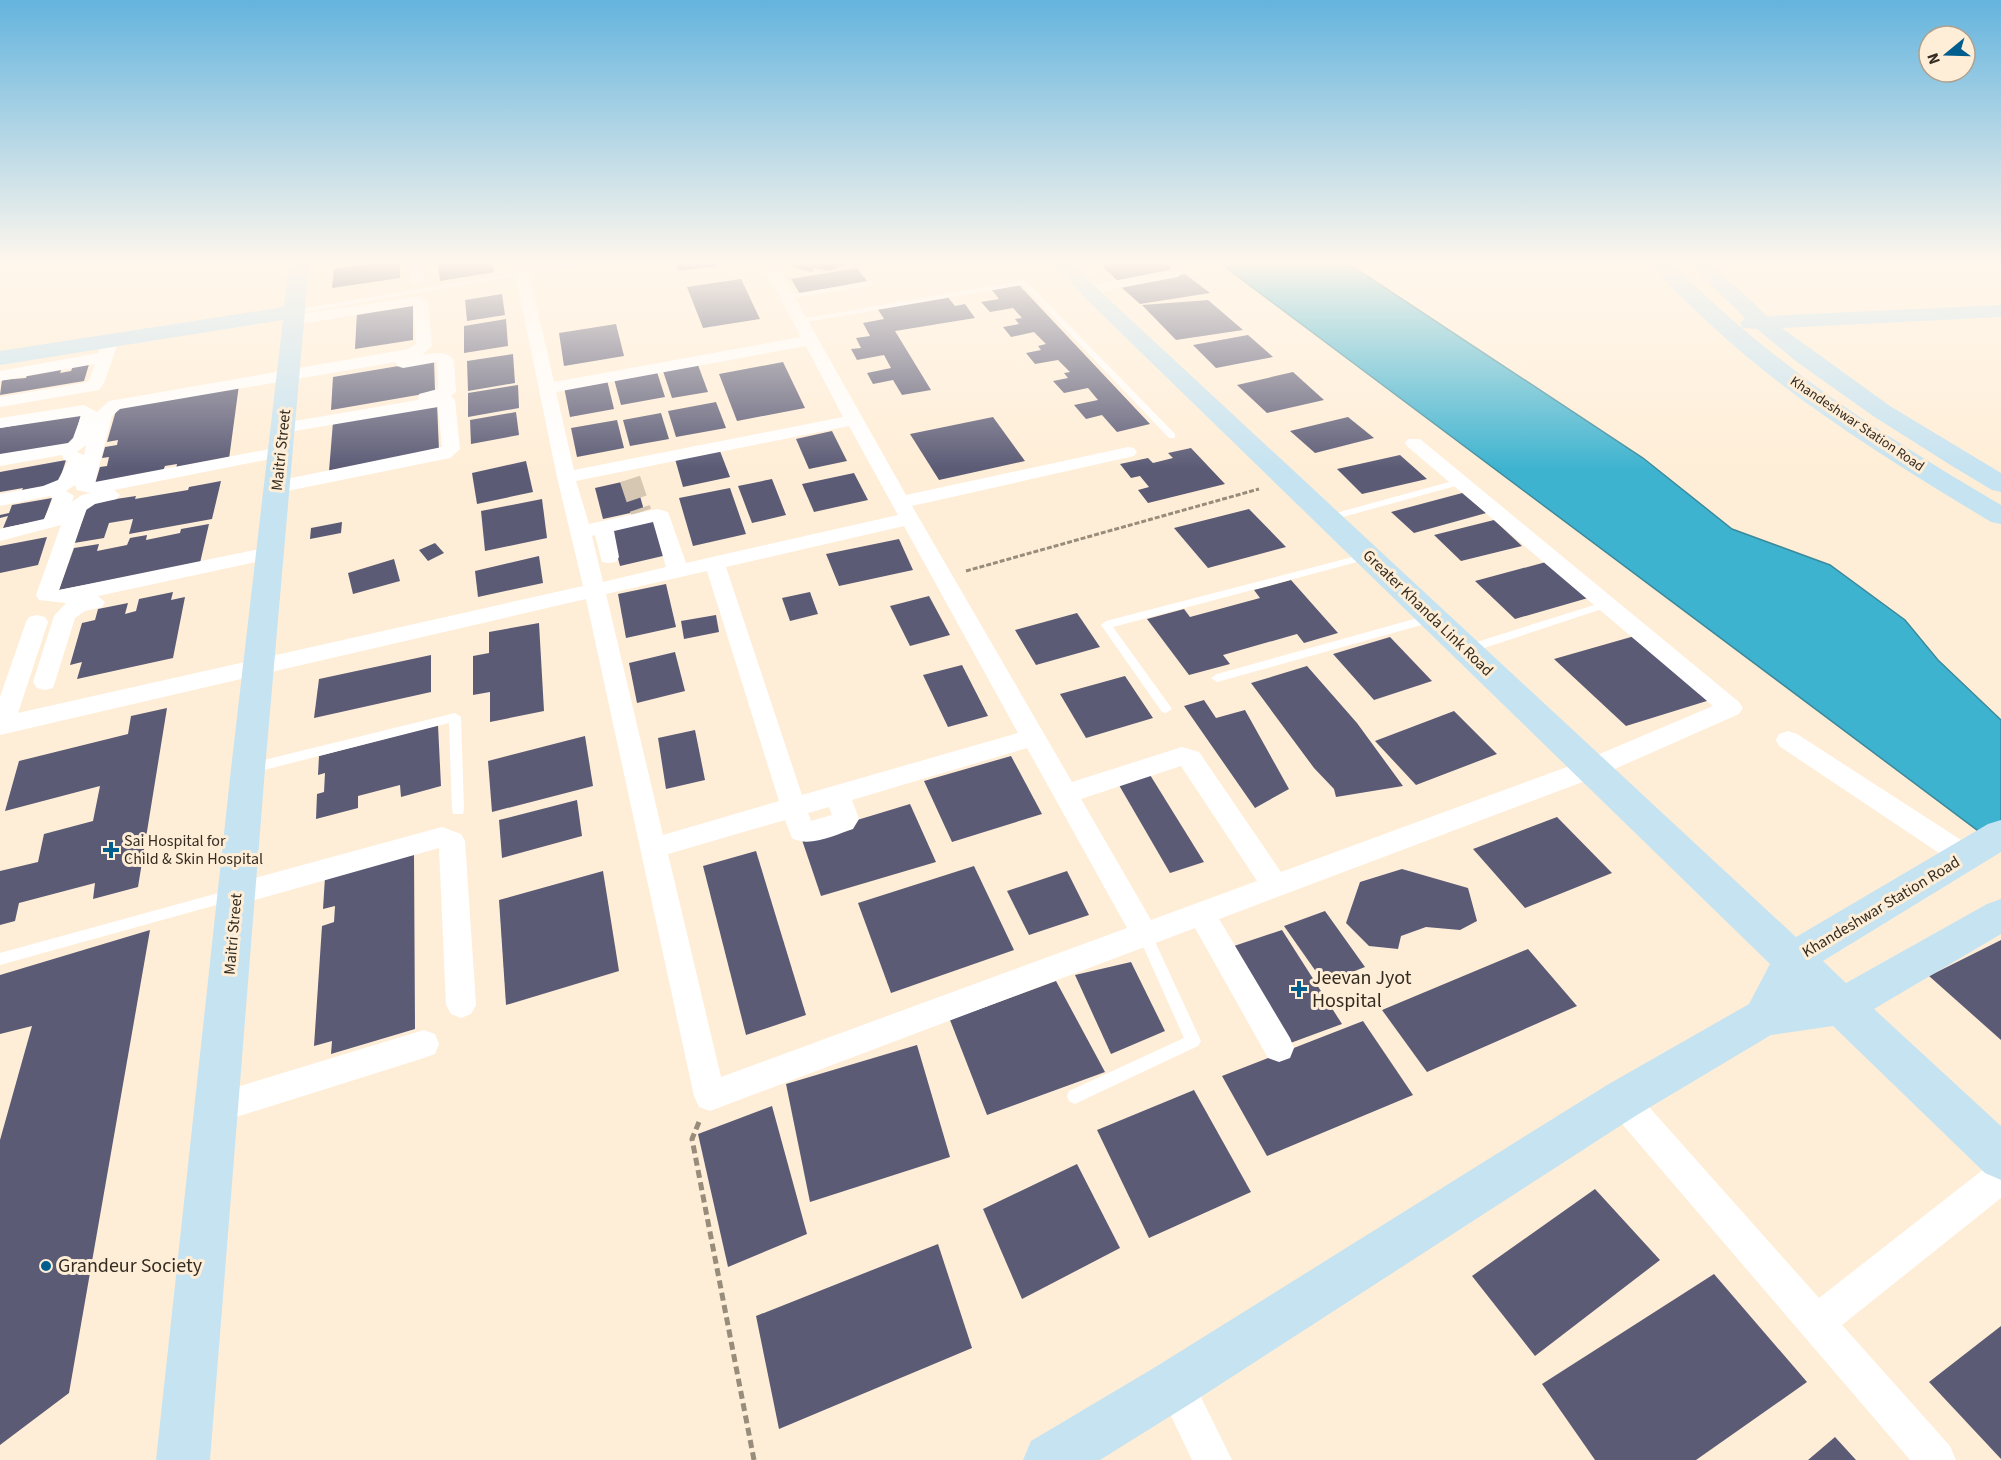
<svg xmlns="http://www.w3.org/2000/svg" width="2001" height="1460" font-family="'Source Sans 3',sans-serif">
  <rect width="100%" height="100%" fill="#ffeed7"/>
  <path fill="#3eb3d0" stroke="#3b8a9c" stroke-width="1.5" d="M1221,264h128l294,194 89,71 98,36 75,55 33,40 63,60v128z"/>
  <g fill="#5b5b76">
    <path d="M370,264h30v14l-68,10 2,-19z"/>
    <path d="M438,264h54l2,8 -54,9z"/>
    <path d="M676,264h41v2l-38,5z"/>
    <path d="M795,264h51l-16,7 -16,-3 -2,4 -20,-5z"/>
    <path d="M1110,264h57l7,8 -54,11 -18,-17z"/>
    <path d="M857,268l10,13 -67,13 -9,-15z"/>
    <path d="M1185,274l25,19 -70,11 -20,-18z"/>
    <path d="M741,279l19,40 -57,9 -16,-41z"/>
    <path d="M1019,285l131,139 -33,8 -15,-17 -16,4 -12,-14 24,-5 -10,-12 -24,5 -11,-12 15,-3 -4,-5 6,-1 -12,-12 -23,4 -9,-11 15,-3 -3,-4 8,-2 -12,-12 -23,5 -8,-10 16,-3 -4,-5 7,-1 -9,-10 -23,4 -9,-10 18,-3 -7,-9z"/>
    <path d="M502,294l3,21 -38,6 -2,-21z"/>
    <path d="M947,296l8,10 10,-2 10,14 -80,13 36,59 -29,5 -9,-15 -20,4 -6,-11 24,-5 -7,-13 -27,5 -6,-11 10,-1 -5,-10 14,-2 -7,-13 21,-4 -7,-11z"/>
    <path d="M1208,300l35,30 -67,10 -34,-35z"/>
    <path d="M413,303v37l-58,9 2,-37z"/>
    <path d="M506,319l2,27 -44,7v-27z"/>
    <path d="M616,324l8,32 -60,10 -5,-33z"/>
    <path d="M1248,335l25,22 -57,11 -23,-23z"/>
    <path d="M513,354l2,29 -47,8 -1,-30z"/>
    <path d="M434,360l1,32 -104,18 2,-33z"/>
    <path d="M90,361l-6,20 -84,14 2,-15 24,-2 2,-6 35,-6 -3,7 11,-2 3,-7z"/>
    <path d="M783,362l22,46 -68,13 -18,-47z"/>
    <path d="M698,365l10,27 -36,6 -9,-27z"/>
    <path d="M657,372l8,25 -44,8 -7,-26z"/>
    <path d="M1293,372l31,28 -57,13 -30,-28z"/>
    <path d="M607,380l7,29 -44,8 -6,-30z"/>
    <path d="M239,385l-10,74 -53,10 1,-5 -12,2 -2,5 -68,13 5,-17 7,-1 2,-9 -7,1 3,-11 12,-2 1,-5 -11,2 10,-35z"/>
    <path d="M518,385l1,23 -51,9v-24z"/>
    <path d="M716,402l10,26 -50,9 -8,-26z"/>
    <path d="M437,404l2,46 -110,21 4,-49z"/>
    <path d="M516,412l3,23 -48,9 -1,-24z"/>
    <path d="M661,413l8,26 -39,7 -7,-26z"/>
    <path d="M81,414l-8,30 -73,12v-28z"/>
    <path d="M993,417l32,44 -86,19 -29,-46z"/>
    <path d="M1348,417l26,21 -59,15 -25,-22z"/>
    <path d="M617,420l7,28 -47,9 -6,-29z"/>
    <path d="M832,431l15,30 -38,8 -13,-30z"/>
    <path d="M1191,448l34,36 -77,19 -10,-13 11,-3 -9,-11 -9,2 -11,-14 28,-6 5,5 20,-5 -5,-5z"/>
    <path d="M720,451l10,26 -47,10 -8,-28z"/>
    <path d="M1400,455l27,24 -65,15 -25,-25z"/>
    <path d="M66,460l-8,25 -37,7 2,-4 -23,4v-20z"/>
    <path d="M526,461l7,31 -56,12 -5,-31z"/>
    <path d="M854,473l14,27 -54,12 -12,-28z"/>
    <path d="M635,479l9,31 -41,9 -8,-31z"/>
    <path d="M772,479l14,36 -34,8 -14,-37z"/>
    <path d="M221,481l-9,38 -83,15 4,-15 -24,4 -5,15 -30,5 15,-40 47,-7 -1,3 53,-9 1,-3z"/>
    <path d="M730,488l16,46 -53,12 -14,-48z"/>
    <path d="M1466,492l24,20 -76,21 -23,-21z"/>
    <path d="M52,498l-8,22 -41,8 5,-12 -8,2v-3l9,-2 3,-8z"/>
    <path d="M542,499l5,39 -62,13 -4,-40z"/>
    <path d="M1249,509l37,38 -78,21 -34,-40z"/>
    <path d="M656,517l11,38 -47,11 -10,-38z"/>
    <path d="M1494,520l28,26 -61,15 -27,-26z"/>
    <path d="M342,522l-1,11 -31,6 1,-11z"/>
    <path d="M209,524l-9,39 -141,27 15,-42 25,-4 -2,7 30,-6 3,-7 17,-3 -1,5 34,-7 1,-4z"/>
    <path d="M47,537l-9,28 -38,8v-27z"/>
    <path d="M899,539l14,31 -74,16 -13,-32z"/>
    <path d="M435,543l9,10 -16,8 -9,-11z"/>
    <path d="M539,556l4,27 -65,14 -3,-26z"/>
    <path d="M394,559l6,22 -47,13 -5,-21z"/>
    <path d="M1546,562l42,36 -73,21 -40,-38z"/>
    <path d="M1291,580l47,53 -34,10 -7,-9 -74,21 7,9 -41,11 -42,-56 37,-10 6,8 70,-19 -6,-8z"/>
    <path d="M666,584l10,43 -50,11 -8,-44z"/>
    <path d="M173,592l-2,8 14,-3 -12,61 -96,21 5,-17 -12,3 12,-42 13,-3 3,-11 30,-6 -3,11 11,-3 3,-12z"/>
    <path d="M810,592l8,22 -28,7 -8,-23z"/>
    <path d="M929,596l21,39 -40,11 -20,-40z"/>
    <path d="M1077,613l23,34 -64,18 -21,-35z"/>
    <path d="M716,615l3,17 -35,7 -3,-18z"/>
    <path d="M539,623l5,88 -54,11v-30l-17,3v-39l16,-3v-21z"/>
    <path d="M1638,635l72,65 -84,26 -72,-67z"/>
    <path d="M1390,637l42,44 -58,19 -41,-46z"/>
    <path d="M675,652l10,39 -48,12 -8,-40z"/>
    <path d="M431,655v37l-117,26 5,-39z"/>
    <path d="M962,665l26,51 -40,11 -25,-52z"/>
    <path d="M1307,666l50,57 46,63 -67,11 -2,-8 -20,-21 -63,-85z"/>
    <path d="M1125,676l28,42 -67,20 -26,-44z"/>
    <path d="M1204,700l12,18 29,-8 44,79 -34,19 -71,-102z"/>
    <path d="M167,708l-29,179 -45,12 2,-16 -76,20 -4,18 -15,4v-54l38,-9 6,-28 49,-13 7,-35 -95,25 14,-50 109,-27 3,-18z"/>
    <path d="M1454,711l43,43 -81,31 -41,-44z"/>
    <path d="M438,725l3,61 -40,11 -1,-12 -42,11v12l-42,11 1,-25 7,-2 1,-19 -7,2 1,-19z"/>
    <path d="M695,730l10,50 -39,9 -8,-51z"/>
    <path d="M585,736l8,50 -101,26 -4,-51z"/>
    <path d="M1011,756l31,58 -90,28 -28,-61z"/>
    <path d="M1147,770l57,92 -34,11 -54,-93z"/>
    <path d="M577,800l5,36 -80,22 -3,-38z"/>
    <path d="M910,804l26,58 -115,34 -20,-59z"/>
    <path d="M1557,817l55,56 -87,35 -52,-59z"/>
    <path d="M756,851l50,164 -60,20 -43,-169z"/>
    <path d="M414,853l1,176 -84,25 1,-13 -18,5 8,-120 12,-4 1,-16 -12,3 2,-32z"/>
    <path d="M974,866l40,84 -123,43 -33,-90z"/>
    <path d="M1402,869l66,19 9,33 -17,9 -34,-3 -25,9 -3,13 -29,-3 -23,-23 14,-41z"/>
    <path d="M603,871l16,100 -113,34 -7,-105z"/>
    <path d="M1067,871l22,44 -60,20 -22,-44z"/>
    <path d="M1325,911l40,56 -41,16 -40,-57z"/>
    <path d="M150,930l-81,463 -69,52v-305l32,-114 -32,8v-59z"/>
    <path d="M1282,930l60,94 -57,21 -57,-97z"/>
    <path d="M2001,940v100l-72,-64z"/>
    <path d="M1528,949l49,57 -150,66 -45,-62z"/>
    <path d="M1131,962l34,69 -54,23 -36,-79z"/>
    <path d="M1056,981l49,91 -118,43 -37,-95z"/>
    <path d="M1363,1021l50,74 -146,61 -45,-80z"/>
    <path d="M917,1045l33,112 -140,45 -24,-118z"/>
    <path d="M1194,1090l57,102 -102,46 -52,-108z"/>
    <path d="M772,1106l35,128 -79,33 -30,-133z"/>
    <path d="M1077,1164l43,84 -98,51 -39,-90z"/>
    <path d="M1595,1189l65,71 -125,96 -63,-80z"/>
    <path d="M938,1244l34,104 -193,81 -23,-113z"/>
    <path d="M1714,1274l93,108 -111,78h-101l-53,-76z"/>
    <path d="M2001,1326v133l-72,-77z"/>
    <path d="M1835,1437l21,23h-48z"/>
  </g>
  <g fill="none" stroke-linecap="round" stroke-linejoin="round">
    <path stroke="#d6c7b3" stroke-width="21" stroke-dasharray="21 10" stroke-linecap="butt" d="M630,479l11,33"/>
    <path stroke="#988c7b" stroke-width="3" stroke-dasharray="5 2" stroke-linecap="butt" d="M966,571l293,-82"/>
    <path stroke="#988c7b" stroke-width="5" stroke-dasharray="8 4.5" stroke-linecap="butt" d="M699,1122l-7,17 62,321"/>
    <g fill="#fff" fill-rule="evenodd">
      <path d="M567,264h18l-291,50 -4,-2 4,-2z"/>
      <path d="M1025,280l150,154v4h-6l-146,-153 -222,38 -4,-2 4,-2z"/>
      <path d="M870,281h3v4l-86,14 -4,-2 4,-2z"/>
      <path d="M1460,479l5,3 -2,2 -135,37 -5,-3 2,-2z"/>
      <path d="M1368,553l5,3 -1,2 -259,69 57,79 2,3 -6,4 -4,-1 -61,-87 5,-4z"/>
      <path d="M1607,601l4,1 1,2 -1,2 -139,46 -4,1 -6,-4 2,-3z"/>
      <path d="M1432,614l4,1 1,3 -1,3 -219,61 -6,-4 6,-4z"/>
      <path d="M455,713l6,4 3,93 -1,4h-10l-1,-4 -3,-87 -197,50 -4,-2 -2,-3 2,-3 4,-2z"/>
      <path d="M233,889l5,2 2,4 -2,4 -238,66v-12z"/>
      <path d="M1145,929l5,2 51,110 -3,5 -117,55 -6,3 -6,-3 -2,-5 2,-5 115,-53 -46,-103 2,-4z"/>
    </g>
    <g fill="#fff" fill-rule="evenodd">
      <path d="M408,264h14l1,16 -2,3h-10z"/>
      <path d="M513,264h14l27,118 247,-45 -39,-73h14l130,231 222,-48 6,1 3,4 -3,4 -222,50 160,276 110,-35 17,5 82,120 302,-111 130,-55 -305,-259 -3,-4 3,-4h12l319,263 4,6 -4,6 -138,61 -382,144 71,119 4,10 -4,10 -11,4 -11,-4 -73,-130 -485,183 -11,-4 -5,-11 -108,-497 -586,136v-38l26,-75 3,-5 8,-2 8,2 3,5 -30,91 565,-127 -26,-109zM806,346l37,71 -269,53 -18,-78zM849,426l49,89 -212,48 -18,-51 -11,-3 -68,15 -13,-43zM653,522l13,45 -63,15 -11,-46 3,-1 7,27 7,1 7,-1 3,-5 -5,-26zM904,526l114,207 -216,62 -76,-228zM707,571l72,230 -116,34 -57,-241zM1027,748l100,180 -406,149 -53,-223 117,-34 7,18c17,10 43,-3 61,-9l6,-10 -7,-19zM1181,766l76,115 -106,39 -70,-121zM829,807l3,8 -21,6 -3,-8z"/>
      <path d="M1061,264h32l-2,3 -30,3 -2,-3z"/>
      <path d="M1167,264h15l4,6 -8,7 -90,17 -7,-4 7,-4 81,-16 2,-1z"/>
      <path d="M420,296l8,5 4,45 -10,9c12,-2 24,-5 32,5l2,32 -5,4 4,4 5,49 -10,9 -173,35 -7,-2 -3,-4 3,-4 7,-2 165,-34 -4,-40 -155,26 -6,-1 -3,-4 3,-4 6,-1 135,-23 1,-6 19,-5 -1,-27 -34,6 -6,-2 -1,-4 -276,47 -8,7 -17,66 185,-35 6,1 3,4 -3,4 -6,1 -166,33 6,5 -3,4 -22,5 -9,6 -27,80 211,-43 7,2 3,4 -3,4 -7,2 -172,37 7,6 -3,5 -17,4 -10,7 -22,70 -8,2 -8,-2 -4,-6 21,-66 12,-13 -27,-3 -3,-5 25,-70 -61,16v-12l44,-10 9,-20 -3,-3 -50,10v-12l43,-8 15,-6 10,-19 -4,-1 -2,-5 -62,11v-12l68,-11 5,-5 8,-22 -81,12v-10l84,-13 13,7 12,-11 6,-1 293,-51 8,-5 -3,-38 -119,19 -8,-5 8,-5zM86,445l-2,10 -7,-3zM75,485l2,5 14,3 -9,2 -10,7 2,-6 -8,-5z"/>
      <path d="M111,336l8,5 -15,42 -5,7 -99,17v-10l88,-15 7,-18 -95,17v-10l98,-18 7,-15z"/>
      <path d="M1788,731l9,3 178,115 4,8 -4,8 -9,3 -9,-3 -178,-119 -3,-6 3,-6z"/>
      <path d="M442,827l19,7 4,7 11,164 -5,9 -10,4 -10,-4 -5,-9 -7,-157 -202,57 -10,-3 -4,-8 4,-8 10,-3z"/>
      <path d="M424,1030l11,4 4,10 -4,10 -11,4 -207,65 -11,-4 -5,-11 5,-11 11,-4z"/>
      <path d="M1622,1085l11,4 186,209 170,-133 12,-5v38l-159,127 108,121 6,14h-46l-299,-349 -5,-11 5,-11z"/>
      <path d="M1175,1365l13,6 44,89h-40l-36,-76 6,-13z"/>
    </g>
    <g fill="#c6e3f1" fill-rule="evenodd">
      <path d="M289,264h20l-44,505 -55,691h-54l75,-691 52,-449 -283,45v-14l284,-44z"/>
      <path d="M1054,264h21l25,27 696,646 192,-113 13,-4v32l-178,109 23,22 141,-79 14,-5v35l-127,75 127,117v54l-16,-7 -152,-147 -62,9 -134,80 -444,287 -93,58h-77l8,-19 126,-75 450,-281 142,-81 21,-40 -684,-665z"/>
      <path d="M1652,264h21c97,99 210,172 328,241v19l-10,-2c-97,-59 -195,-118 -279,-196 -20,-19 -44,-39 -60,-62z"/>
      <path d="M1690,264h22l55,52 234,-11v12l-219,11 108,78 111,67v19l-9,-2 -40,-24 -79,-50 -76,-54 -40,-33 -14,-1 -3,-5 5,-5z"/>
    </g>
  </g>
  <linearGradient id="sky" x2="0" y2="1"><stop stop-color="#64b4de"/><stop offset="0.56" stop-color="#fff7ed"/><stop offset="1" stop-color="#fff7ed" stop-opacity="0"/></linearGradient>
  <rect width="2001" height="469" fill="url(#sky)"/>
  <g fill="#005e8e" stroke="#ffeed7" stroke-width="2">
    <path d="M108 841h6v6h6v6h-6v6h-6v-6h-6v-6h6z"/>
    <path d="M1296 980h6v6h6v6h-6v6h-6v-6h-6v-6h6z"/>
    <circle cx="46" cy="1266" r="6"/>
  </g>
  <g text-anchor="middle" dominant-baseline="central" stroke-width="6" stroke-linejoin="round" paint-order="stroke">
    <g font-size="14" fill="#342c21" stroke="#ffeed7">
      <text transform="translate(1857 424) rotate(34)">Khandeshwar Station Road</text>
    </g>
    <g font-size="16" fill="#342c21" stroke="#ffeed7">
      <text transform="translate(281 450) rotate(-84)">Maitri Street</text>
      <text transform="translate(1428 613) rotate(44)">Greater Khanda Link Road</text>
      <text transform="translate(1881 907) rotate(-31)">Khandeshwar Station Road</text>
      <text transform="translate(233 934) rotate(-85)">Maitri Street</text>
    </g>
    <g font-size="16" fill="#342c21" stroke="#ffeed7" text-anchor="start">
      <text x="124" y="841">Sai Hospital for<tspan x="124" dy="18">Child &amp; Skin Hospital</tspan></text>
    </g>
    <g font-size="20" fill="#342c21" stroke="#ffeed7" text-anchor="start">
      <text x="1312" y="978">Jeevan Jyot<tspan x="1312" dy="23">Hospital</tspan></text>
      <text x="58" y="1266">Grandeur Society</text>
    </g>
  </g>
  <g transform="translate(1947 54) rotate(251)"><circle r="28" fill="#ffeed7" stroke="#aea08e" stroke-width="1.5"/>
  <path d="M0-4.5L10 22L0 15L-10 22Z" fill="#005e8e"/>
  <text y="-9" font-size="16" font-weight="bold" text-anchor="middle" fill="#342c21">N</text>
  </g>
</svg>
